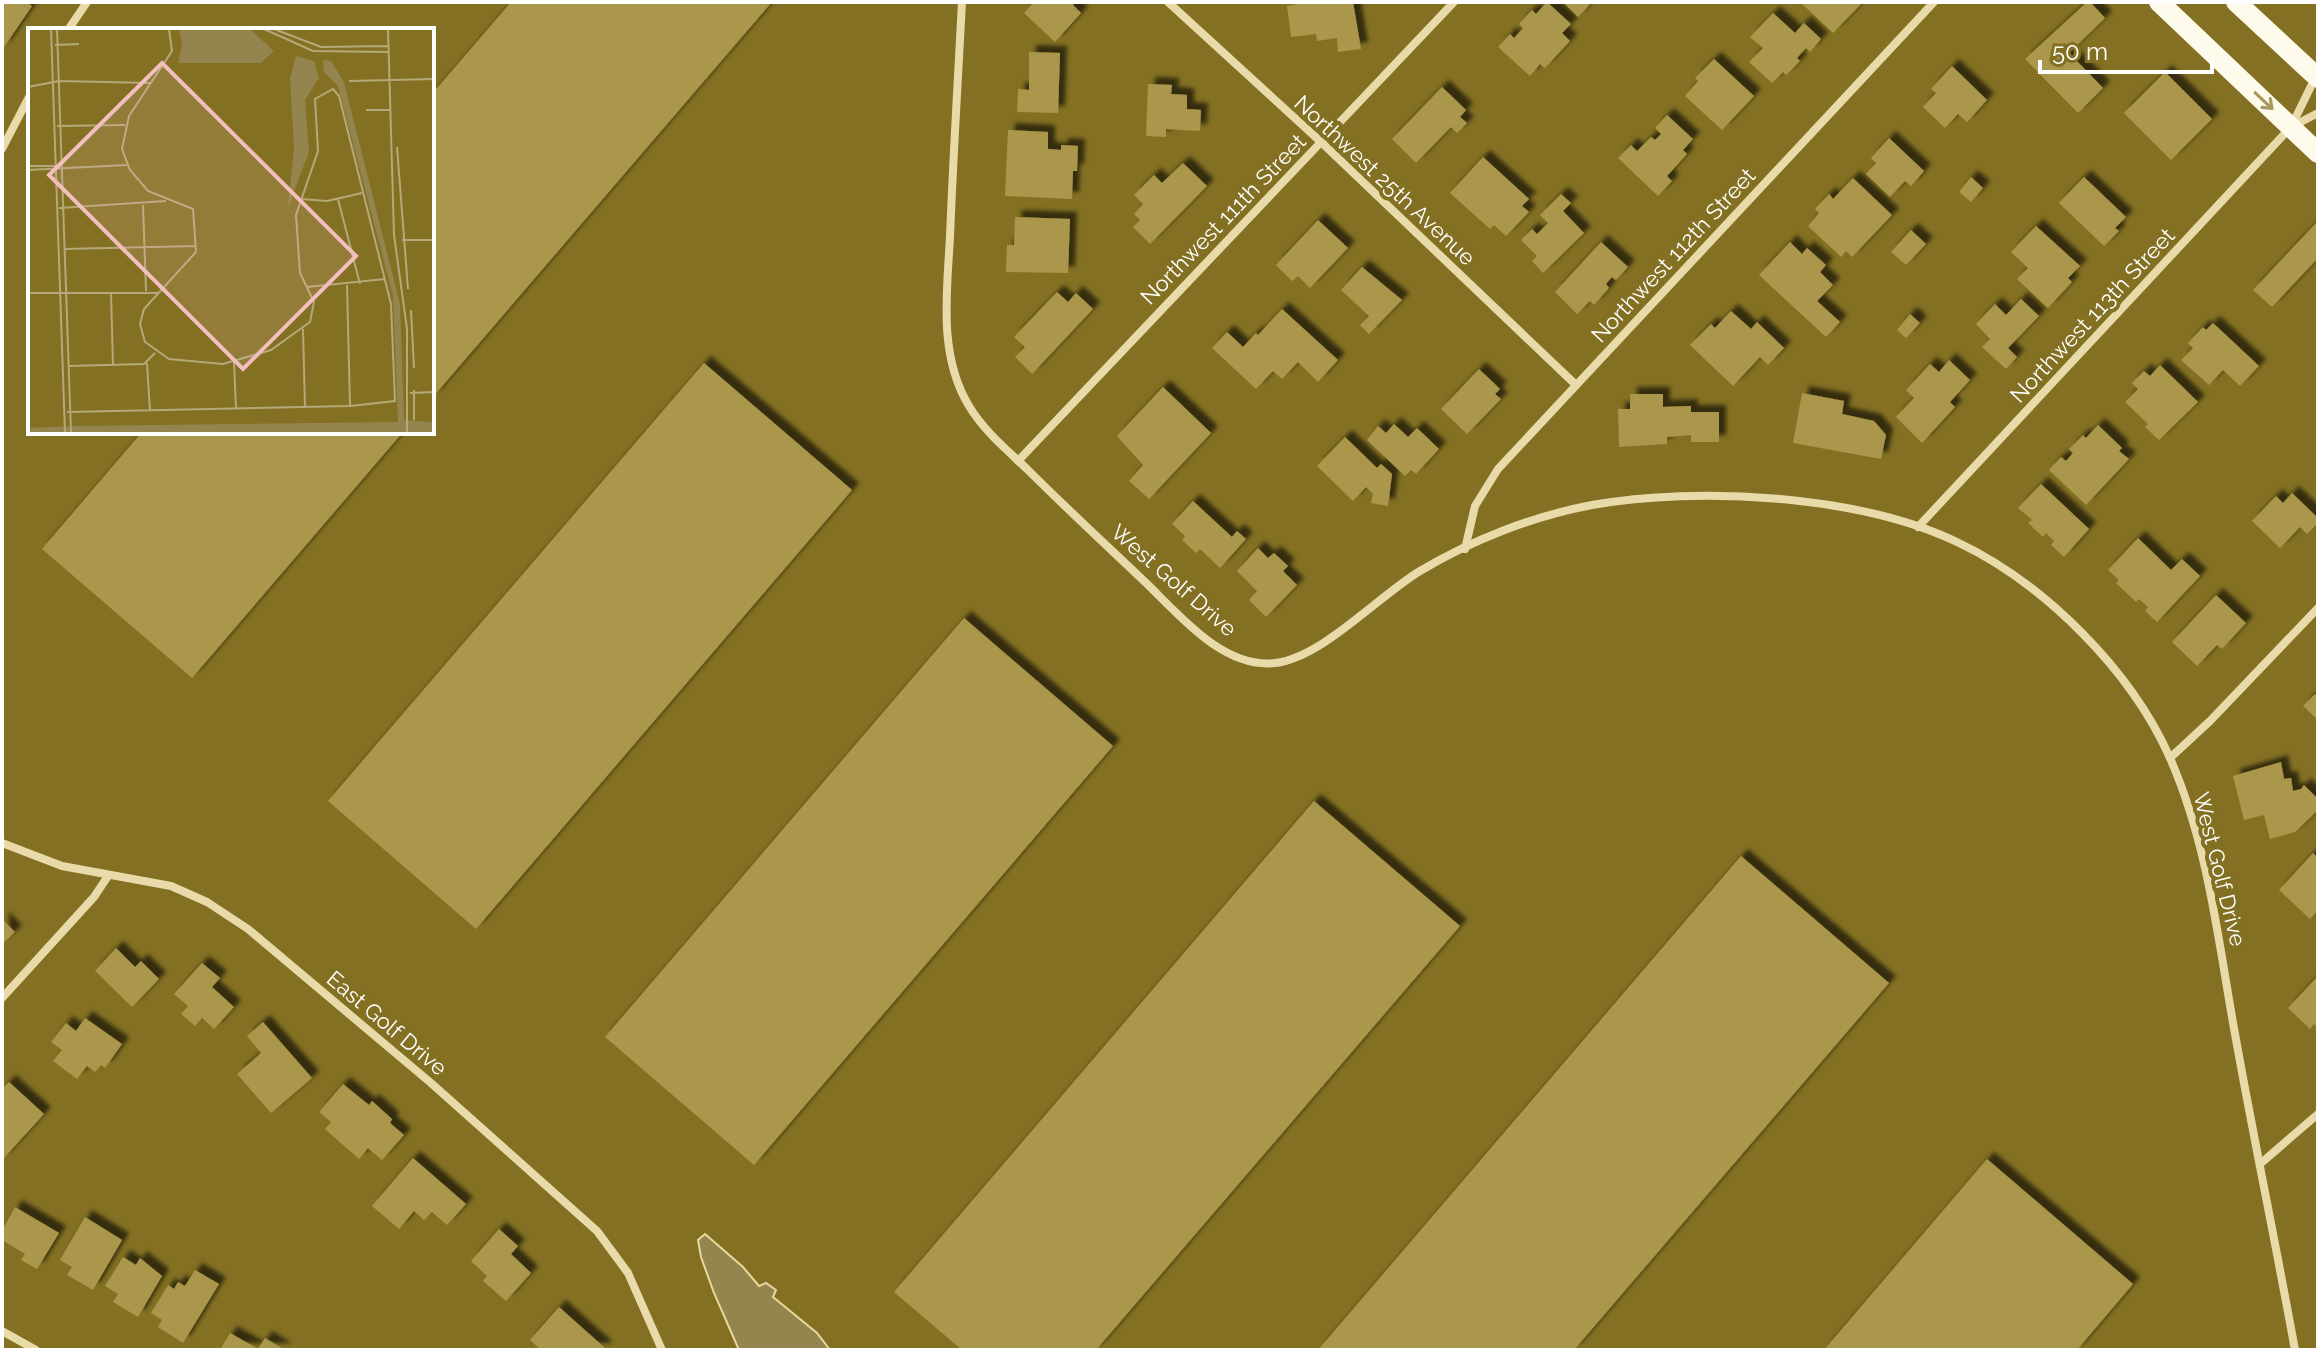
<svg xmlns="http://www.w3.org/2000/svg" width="2320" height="1352" font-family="Raleway,sans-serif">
  <defs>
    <filter id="shadow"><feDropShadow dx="7" dy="-7" stdDeviation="2" flood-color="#0009"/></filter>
  </defs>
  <rect width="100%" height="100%" fill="#837022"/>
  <path fill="#93854d" stroke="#e9d89d" stroke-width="2" d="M705,1234l38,33 16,19 7,-3 10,7 -3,7 44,36 13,17h-91l-25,-57 -13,-36 -3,-17z"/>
  <g fill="#ab974b" filter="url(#shadow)">
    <path d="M2,2h24l6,4 -30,44z"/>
    <path d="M511,2h261l-340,396v-304z"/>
    <path d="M1034,2h42l-3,3 8,8 -26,29 -31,-29z"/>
    <path d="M1307,2h46l8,47 -23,3 -1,-14 -20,3 -1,-7 -25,3 -4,-31z"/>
    <path d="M1547,2l24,22 -9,9 8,8 -25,27 -5,-4 -10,12 -32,-29 12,-13 4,4 9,-10 -4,-4 13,-14 4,4z"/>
    <path d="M1563,2h29l-14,15z"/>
    <path d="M1800,2h63l-30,31z"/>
    <path d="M2087,2h3l15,16 -36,35 34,35 -25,25 -53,-54z"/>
    <path d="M1773,13l22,20 9,-10 17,16 -11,13 -4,-4 -9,10 3,3 -14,14 -3,-3 -11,11 -23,-21 14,-14 -13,-11z"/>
    <path d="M1029,52l31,1 -2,60 -41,-1 1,-23 11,1z"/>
    <path d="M1714,59l40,37 -32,34 -37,-34 13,-15 -3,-3z"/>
    <path d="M1952,66l35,34 -20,22 -9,-8 -13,14 -22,-21 13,-14 -5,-4z"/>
    <path d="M2165,72l47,47 -41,41 -47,-47z"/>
    <path d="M1148,84l24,1 -1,9 16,1v14l14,1 -1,21 -34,-2v8l-20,-1z"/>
    <path d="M1442,87l24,23 -6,7 7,6 -10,10 -6,-6 -35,36 -24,-24z"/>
    <path d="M1667,115l26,24 -10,11 4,4 -20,22 5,5 -14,15 -40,-38 13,-13 6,6 14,-14 4,3 6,-6 -6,-6z"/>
    <path d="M1008,130l40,2v17l13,1v-5l17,1 -1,25h-4l-1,28 -67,-3z"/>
    <path d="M1889,138l35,33 -13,15 -6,-5 -15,16 -24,-23 10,-11 -5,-5z"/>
    <path d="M1483,157l46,42 -7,7 7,6 -23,24 -12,-11 -4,4 -40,-36z"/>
    <path d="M1183,163l24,23 -57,58 -17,-17 7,-7 -6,-6 9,-10 -9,-9 20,-20 8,8z"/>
    <path d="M1971,177l12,11 -12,14 -12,-10z"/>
    <path d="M2084,177l42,40 -11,11 4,3 -15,15 -45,-43z"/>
    <path d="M1853,178l39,37 -40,42 -6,-6 -5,6 -33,-31 11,-13 -4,-4 14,-15 4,5z"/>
    <path d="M1561,194l10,9 -8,8 21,22 -41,40 -11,-12 5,-5 -16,-16 11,-11 5,5 11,-11 -8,-8z"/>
    <path d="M1015,217l55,2 -2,54 -62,-1 1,-27h7z"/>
    <path d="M1318,220l30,28 -38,40 -12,-12 -6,5 -16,-16z"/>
    <path d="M2318,221v37l-46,49 -19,-17z"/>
    <path d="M2036,226l44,40 -12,12 4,4 -24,26 -31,-29 11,-11 -17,-16z"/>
    <path d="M1911,230l15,14 -20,21 -15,-13z"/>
    <path d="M1601,242l27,25 -12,13 -4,-3 -6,7 3,4 -15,17 -4,-4 -13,13 -22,-22z"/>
    <path d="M1790,242l12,12 5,-6 19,17 -6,7 13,13 -16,16 23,21 -14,15 -67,-62z"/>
    <path d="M1362,267l40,33 -33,34 -9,-9 9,-9 -28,-26z"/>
    <path d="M1057,292l11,10 8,-9 17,16 -61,65 -17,-17 10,-10 -11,-10z"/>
    <path d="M2021,299l18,17 -31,32 9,9 -11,12 -24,-22 8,-8 -14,-15 19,-20 11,11z"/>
    <path d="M1282,309l56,51 -20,22 -20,-20 -16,17 -9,-8 -17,18 -44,-41 15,-16 16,15 13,-14 2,2z"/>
    <path d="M1731,311l20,18 6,-7 27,26 -16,17 -8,-8 -27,29 -43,-41 21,-21 4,4z"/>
    <path d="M1910,314l10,9 -14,15 -9,-8z"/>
    <path d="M2213,323l46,43 -19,20 -17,-16 -14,15 -28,-25 12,-12 -5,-5 15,-16 3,3z"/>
    <path d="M1949,360l21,20 -20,22 5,5 -33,36 -26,-26 18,-19 -8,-8 24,-26 9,8z"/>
    <path d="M704,363l148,127 -376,439 -148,-128z"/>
    <path d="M2160,365l38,37 -39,38 -14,-13 3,-3 -23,-22 13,-13 -6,-6 12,-12 6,5z"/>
    <path d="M1479,369l21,20 -5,5 6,5 -34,35 -26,-25z"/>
    <path d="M1163,387l48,46 -62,66 -20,-18 14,-16 -26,-29z"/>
    <path d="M1802,393l42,8 -2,13 32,7 12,14 -5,24 -88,-16z"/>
    <path d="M1630,394h33v13l28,-1v6h28v30h-28v-7l-24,2v7l-48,3 -1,-38h12z"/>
    <path d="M1394,424l14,13 9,-9 22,21 -23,25 -5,-4 -6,6 -38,-36 11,-14 8,7z"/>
    <path d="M2098,425l24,23 -3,3 10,8 -43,46 -37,-35 12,-13 5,4 7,-8 -4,-4 14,-14 3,3z"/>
    <path d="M142,432h261l-211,246 -150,-129z"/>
    <path d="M1345,437l32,31 4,-4 11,10 -4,32 -17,-3 2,-9 -7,-7 -13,14 -36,-35z"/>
    <path d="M2041,484l48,45 -25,28 -13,-12 3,-4 -8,-8 -3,4 -15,-14 4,-3 -14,-12z"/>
    <path d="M2292,493l26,25v5l-11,11 -7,-7 -20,21 -28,-27 24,-25 7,7z"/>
    <path d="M1193,501l39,36 5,-6 9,8 -26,29 -20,-19 -4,4 -14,-13 3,-4 -13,-12z"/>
    <path d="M2138,538l33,32 11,-11 18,17 -43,46 -12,-11 3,-4 -9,-8 -3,3 -20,-19 3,-3 -11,-10z"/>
    <path d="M1258,548l10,10 6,-5 14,13 -5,5 14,14 -31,32 -17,-17 8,-9 -20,-20z"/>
    <path d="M2216,595l30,28 -24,26 -5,-4 -20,21 -25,-24z"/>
    <path d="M964,618l149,128 -359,419 -149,-128z"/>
    <path d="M2315,694l3,3v23l-15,-14z"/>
    <path d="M2281,762l3,17 7,-1 2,13 8,-2 3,-4 14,14v11l-23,22 -25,7 -6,-24 -20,5 -11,-44z"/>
    <path d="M1314,801l146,125 -364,424h-134l-68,-58z"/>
    <path d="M2313,853l5,5v52l-8,9 -31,-29z"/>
    <path d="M1741,856l148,127 -315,367h-256z"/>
    <path d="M2,919l13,13 -13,12z"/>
    <path d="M116,948l19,19 6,-6 18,18 -27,28 -37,-36z"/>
    <path d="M202,963l18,15 -8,9 22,20 -20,22 -12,-11 -7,8 -14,-12 7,-8 -14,-12z"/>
    <path d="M2318,976v52l-4,-4 -4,5 -22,-21z"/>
    <path d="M85,1018l37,26 -17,24 -4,-3 -6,7 -8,-6 -10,13 -24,-18 9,-11 -11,-8 15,-19 10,8z"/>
    <path d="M263,1022l49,56 -41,35 -34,-39 24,-21 -14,-17z"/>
    <path d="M9,1082l35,32 -42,46v-71z"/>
    <path d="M343,1084l26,21 3,-4 20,18 -2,4 14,12 -22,25 -14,-12 -9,11 -34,-30 6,-7 -12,-10z"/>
    <path d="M413,1158l53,46 -19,21 -15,-13 -8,8 -10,-9 -15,18 -27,-23z"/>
    <path d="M1987,1159l146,125 -56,66h-253z"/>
    <path d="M15,1207l44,26 -22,36 -16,-9 4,-6 -23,-14v-9z"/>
    <path d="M85,1217l37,23 -29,50 -26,-15 5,-8 -12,-7z"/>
    <path d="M499,1229l19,17 -7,8 20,19 -25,28 -23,-20 4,-5 -16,-15z"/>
    <path d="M123,1257l13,8 4,-7 22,18 -24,41 -25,-15 5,-8 -13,-8z"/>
    <path d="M195,1270l24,14 -36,59 -25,-16 4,-7 -11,-7 17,-28 6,4 4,-7 7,4z"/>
    <path d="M559,1307l46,41 -2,2h-62l-11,-10z"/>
    <path d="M230,1333l28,16 7,-11 20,12h-65z"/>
  </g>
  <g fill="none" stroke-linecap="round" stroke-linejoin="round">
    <g stroke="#e8dba9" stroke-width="8">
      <path d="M962,2c-4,78 -9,156 -12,235 -3,55 -12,118 19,169 15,25 37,43 58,63 38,38 77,74 116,111 35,33 79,89 132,83 48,-6 102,-66 145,-92 52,-31 113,-55 172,-66 106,-19 267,-10 365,37 87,41 174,128 213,216 39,89 48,183 65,276 19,106 41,211 60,316"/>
      <path d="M1168,2l153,140 255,243"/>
      <path d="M68,30l19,-28"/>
      <path d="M2291,127l27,-14"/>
      <path d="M2,149l28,-54"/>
      <path d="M1018,461l436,-459"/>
      <path d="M1918,527l373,-400 25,-51"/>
      <path d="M1465,549l10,-43 23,-37 436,-467"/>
      <path d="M2170,758l40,-37 108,-113"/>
      <path d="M2,843l60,23 109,20 36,16 41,27 183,154 166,148 31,42 34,77"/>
      <path d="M2,998l92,-101 14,-21"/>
      <path d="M2260,1164l58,-50"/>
      <path d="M2,1331l34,19"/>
    </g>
    <g stroke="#fefbec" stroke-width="20">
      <path d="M2159,2l159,151"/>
      <path d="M2236,2l82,76"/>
    </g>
  </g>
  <defs><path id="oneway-shaft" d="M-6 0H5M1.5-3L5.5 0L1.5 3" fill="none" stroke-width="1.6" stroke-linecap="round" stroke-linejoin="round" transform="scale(2)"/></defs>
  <use stroke="#a89a5f" href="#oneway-shaft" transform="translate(2264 101) rotate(43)"/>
  <g text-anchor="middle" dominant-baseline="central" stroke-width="8" stroke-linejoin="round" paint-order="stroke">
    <g font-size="22" fill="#fff" stroke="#837022">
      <text transform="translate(1385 180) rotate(43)">Northwest 25th Avenue</text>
      <text transform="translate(1223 219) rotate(-46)">Northwest 111th Street</text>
      <text transform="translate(1673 255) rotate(-47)">Northwest 112th Street</text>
      <text transform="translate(2092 315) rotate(-47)">Northwest 113th Street</text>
      <text transform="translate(1174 580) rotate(41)">West Golf Drive</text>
      <text transform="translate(2220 869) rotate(76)">West Golf Drive</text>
      <text transform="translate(387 1023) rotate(40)">East Golf Drive</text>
    </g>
  </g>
  <g transform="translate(28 28)">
    <rect width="406" height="406" fill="#837022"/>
    <path d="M151,1h71l24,22 -13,12h-83l4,-19zM268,28l18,5 5,17 -14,22 4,52 -21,55 6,-58 -4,-71zM295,32l8,1 13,21 56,222 4,116 30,2v10l-406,1v-5l47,-2 323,-4 -5,-126 -55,-210 -14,-14z" fill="#93854d"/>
    <path fill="none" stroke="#b5a97a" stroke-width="2" d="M23,1l14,404M29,1l14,404M236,1l49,22 76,1M246,1l47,18 68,-1M360,1l6,206 13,94v104M27,17l24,-1M321,53l85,-2M0,59l31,-6 92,2M338,82h25M29,98l68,-1M369,119l11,142M0,138h31M0,142l99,-5M273,171l26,2 35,-8M310,171l22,85M115,177l3,86M31,180l107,-7M374,212h32M36,221l132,-3M319,257l3,121M279,259l78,-8M83,264l2,73M0,265h130M383,282l3,58M275,301l2,79M206,334l2,47M119,335l3,48M41,338l75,-2 11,-11M382,365l24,-1M39,384l283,-6 45,-5 -4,-97 -52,-208 -6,-7 -18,10 3,52 -22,64 4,58 14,29 -4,20 -39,28 -48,14 -54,-5 -24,-17 -5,-18 4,-15 52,-57 -3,-43 -45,-18 -18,-21 -8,-21 7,-33 43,-65 -3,-22M386,392v-30"/>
    <path fill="#f3bebe" fill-opacity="0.15" stroke="#f3bebe" stroke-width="4" d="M134,35l194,193 -113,113 -194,-194z"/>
    <rect width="406" height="406" fill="none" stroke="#fff" stroke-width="4"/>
  </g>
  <rect width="2320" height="1352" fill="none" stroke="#ffffff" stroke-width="8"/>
  <path d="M2040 60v12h172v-12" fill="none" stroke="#ffffff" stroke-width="4"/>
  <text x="2052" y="60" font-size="24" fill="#ffffff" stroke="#837022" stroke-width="6" paint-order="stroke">50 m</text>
</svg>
